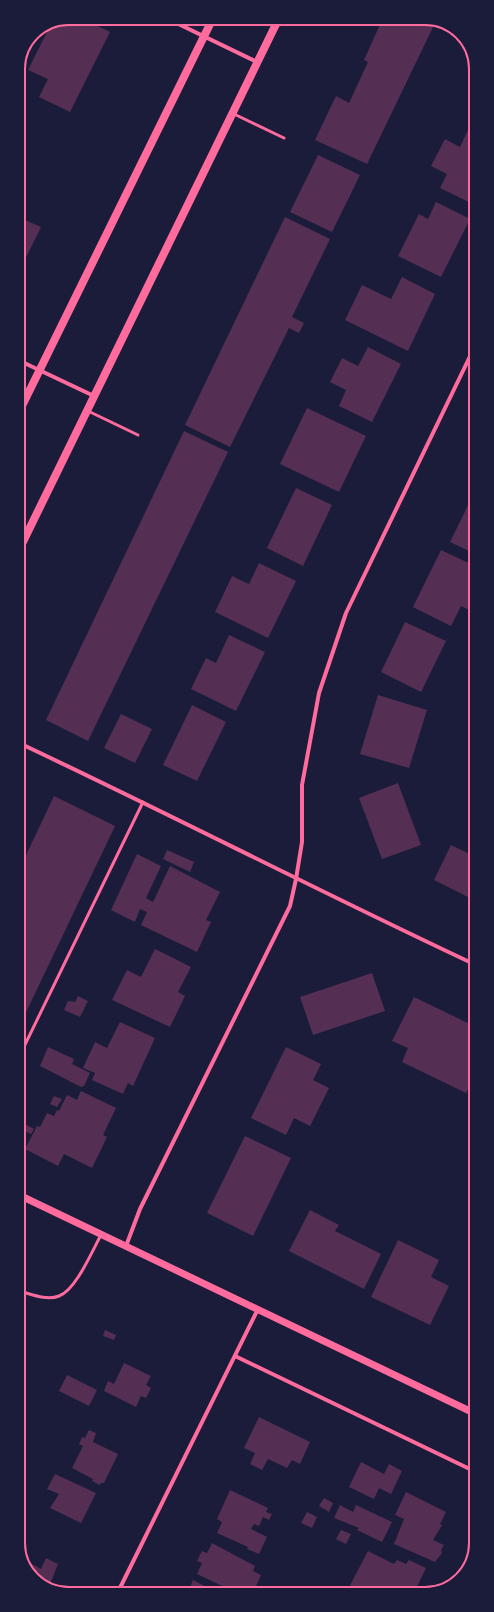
<svg xmlns="http://www.w3.org/2000/svg" width="494" height="1612" font-family="Figtree,sans-serif">
  <rect width="100%" height="100%" fill="#1b1b3a"/>
  <g fill="#542f53">
    <path d="M69,18h13l28,14 -40,80 -31,-15 9,-18 -20,-9 22,-44z"/>
    <path d="M383,18h48l5,3 -69,143 -52,-24 21,-44 13,7 19,-41 -4,-2z"/>
    <path d="M468,130l7,3v72l-35,-17 7,-14 -16,-8 14,-27 15,8z"/>
    <path d="M318,155l42,20 -28,57 -42,-20z"/>
    <path d="M436,202l34,17 -29,58 -43,-21 21,-42 9,5z"/>
    <path d="M18,217l23,10 -23,47z"/>
    <path d="M285,217l45,22 -38,78 12,6 -5,10 -10,-5 -59,119 -45,-22z"/>
    <path d="M402,277l33,17 -27,57 -63,-31 17,-35 29,14z"/>
    <path d="M368,347l33,17 -29,58 -33,-16 7,-16 -16,-8 12,-24 16,8z"/>
    <path d="M307,408l59,28 -27,56 -59,-28z"/>
    <path d="M184,431l44,21 -140,289 -42,-21z"/>
    <path d="M296,488l36,17 -29,61 -36,-18z"/>
    <path d="M475,491v63l-25,-12z"/>
    <path d="M441,550l34,16v47l-14,-7 -10,20 -38,-19z"/>
    <path d="M259,563l37,18 -28,57 -53,-26 17,-36 17,8z"/>
    <path d="M405,622l41,19 -25,51 -40,-20z"/>
    <path d="M229,635l36,17 -29,59 -45,-22 15,-31 10,5z"/>
    <path d="M378,695l49,15 -18,58 -49,-14z"/>
    <path d="M192,705l34,17 -29,59 -34,-16z"/>
    <path d="M121,714l31,15 -17,34 -31,-15z"/>
    <path d="M398,783l23,62 -39,14 -23,-61z"/>
    <path d="M54,796l61,30 -96,201v-157z"/>
    <path d="M451,845l25,12v44l-42,-21z"/>
    <path d="M167,850l27,12 -4,10 -27,-13z"/>
    <path d="M137,854l24,12 -15,32 7,4 17,-36 50,26 -14,28 5,2 -14,30 -56,-27 6,-13 -7,-3 -5,13 -24,-12z"/>
    <path d="M155,949l36,18 -13,25 7,4 -15,31 -58,-27 15,-30 14,7z"/>
    <path d="M372,973l13,38 -72,24 -13,-38z"/>
    <path d="M78,996l10,5 -8,16 -16,-7 4,-9 7,1z"/>
    <path d="M414,997l62,30v47l-10,19 -64,-31 6,-14 -16,-7z"/>
    <path d="M120,1022l35,16 -22,48 -5,-3 -5,11 -31,-14 3,-7 -12,-5 12,-26 12,6z"/>
    <path d="M48,1047l26,12 -2,5 18,9 -6,13 -3,1 -41,-21z"/>
    <path d="M286,1047l35,17 -8,16 16,8 -19,38 -16,-8 -8,17 -35,-17z"/>
    <path d="M81,1091l35,17 -13,27 4,2 -15,31 -28,-14 -6,12 -33,-17 12,-23 3,1 7,-14 7,3 3,-6 2,1 8,-16 10,5z"/>
    <path d="M54,1096l8,3 -5,8 -7,-3z"/>
    <path d="M25,1124l9,5 -3,5 -9,-4z"/>
    <path d="M245,1136l46,22 -38,78 -46,-23z"/>
    <path d="M310,1210l29,15 -4,6 46,23 -17,35 -75,-38z"/>
    <path d="M398,1240l41,20 -8,17 18,9 -19,39 -59,-28z"/>
    <path d="M105,1330l11,5 -2,5 -11,-4z"/>
    <path d="M476,1349v15l-7,-9z"/>
    <path d="M124,1363l27,13 -5,9 5,3 -5,10 -5,-2 -5,11 -32,-16 4,-10 6,3z"/>
    <path d="M67,1375l30,15 -8,16 -30,-15z"/>
    <path d="M259,1417l51,25 -10,22 -8,-4 -5,8 -19,-9 -6,11 -12,-6 5,-11 -11,-5z"/>
    <path d="M89,1430l7,3 -3,9 25,12 -14,29h-3l-1,2 -8,-4 1,-2 -21,-11 11,-22 -4,-2 3,-7 3,1z"/>
    <path d="M361,1462l23,12 5,-10 13,7 -11,23 -12,-6 -5,11 -25,-12z"/>
    <path d="M55,1474l41,19 -15,30 -31,-15 9,-14 -12,-5z"/>
    <path d="M230,1490l38,18 -2,4 6,2 -3,6 -6,-3 -4,9 -5,-2 -3,5 16,8 -8,17 -12,-5 1,-2 -31,-14 5,-11 -5,-3z"/>
    <path d="M406,1492l40,20 -6,12 2,1 -9,15 11,5 -3,5 1,3 -7,9 -41,-18 10,-25 -9,-4z"/>
    <path d="M324,1498l9,5 -4,9 -10,-6z"/>
    <path d="M340,1505l13,7 3,-7 36,17 -10,20 -25,-12 2,-2 -25,-10z"/>
    <path d="M307,1512l10,5 -5,11 -11,-5z"/>
    <path d="M341,1530l10,4 -5,10 -10,-5z"/>
    <path d="M212,1543l43,23 -2,5 8,4 -8,18h-16l-40,-19 5,-11 -5,-2 5,-10 5,2z"/>
    <path d="M368,1551l26,13 3,-4 9,4 3,-4 17,8 -12,25h-68z"/>
    <path d="M46,1558l12,6 -9,23 -14,-6 -12,-22 18,10z"/>
    <path d="M193,1580l23,12 -1,2h-28z"/>
  </g>
  <g fill="none" stroke-linecap="round" stroke-linejoin="round">
    <g stroke="#ff6b9d" stroke-width="3">
      <path d="M234,114l50,24"/>
      <path d="M88,411l50,24"/>
      <path d="M19,1057l124,-255"/>
      <path d="M19,1291c12,3 27,10 40,5 17,-6 33,-45 42,-61"/>
    </g>
    <g stroke="#ff6b9d" stroke-width="4">
      <path d="M166,18l91,44"/>
      <path d="M18,360l76,36"/>
      <path d="M19,743c153,72 303,150 457,222"/>
      <path d="M126,1246l14,-37 150,-303 6,-27 6,-37v-57l17,-92 27,-80 129,-267"/>
      <path d="M235,1356l241,116"/>
      <path d="M117,1594l141,-285"/>
    </g>
    <path stroke="#ff6b9d" stroke-width="7" d="M19,1195l457,219"/>
    <g stroke="#ff6b9d" stroke-width="8">
      <path d="M18,414l195,-396"/>
      <path d="M18,552l261,-534"/>
    </g>
  </g>
  <path d="M0 0H494V1612H0ZM69 25H425A44 44 0 0 1 469 69V1543A44 44 0 0 1 425 1587H69A44 44 0 0 1 25 1543V69A44 44 0 0 1 69 25Z" fill="#1b1b3a" fill-rule="evenodd"/>
  <path fill="none" stroke="#ff6b9d" stroke-width="2" d="M69 25H425A44 44 0 0 1 469 69V1543A44 44 0 0 1 425 1587H69A44 44 0 0 1 25 1543V69A44 44 0 0 1 69 25Z"/>
</svg>
